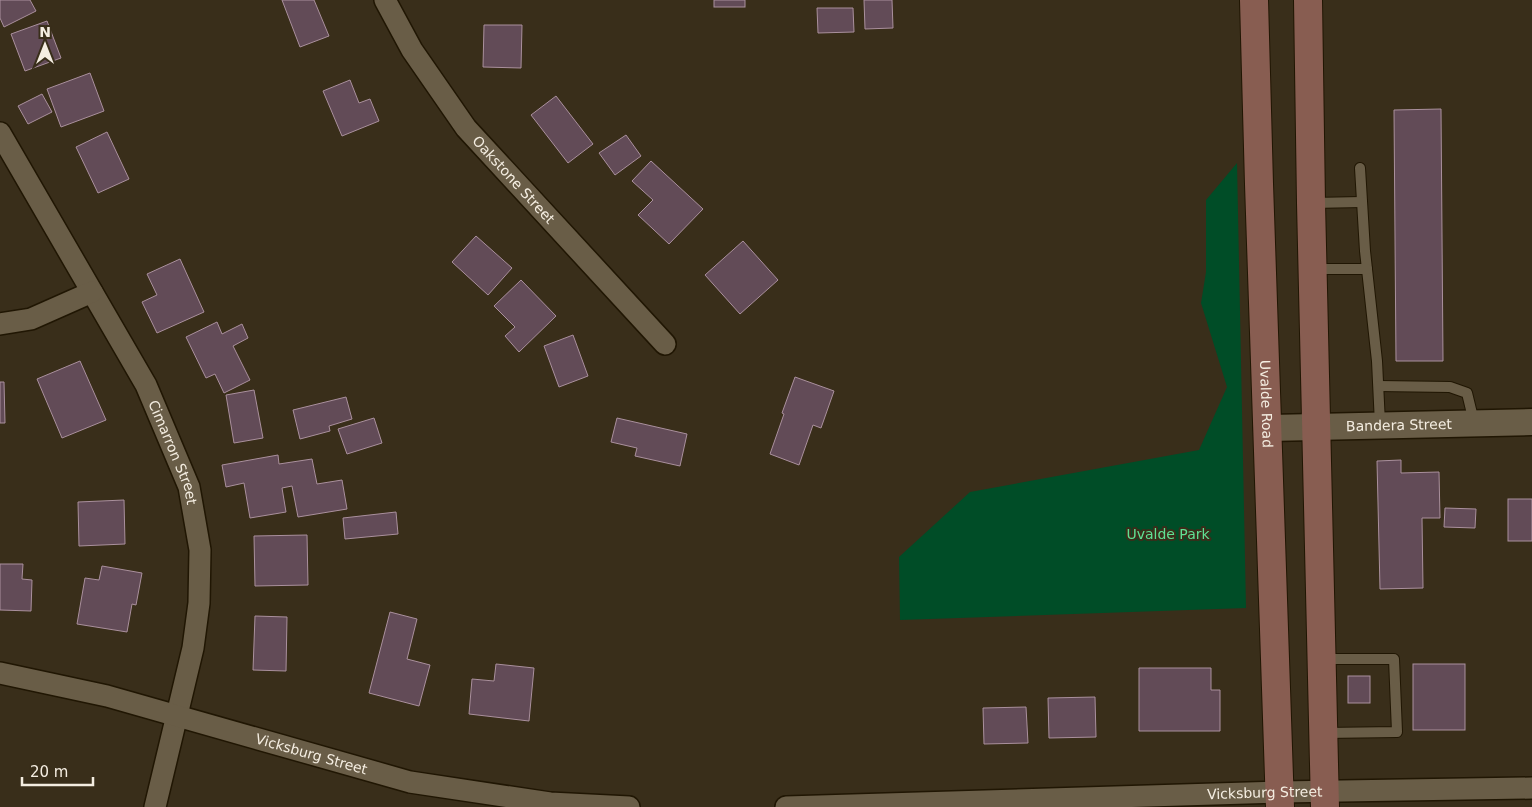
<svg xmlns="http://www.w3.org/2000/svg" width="1532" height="807" font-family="'DejaVu Sans',sans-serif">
  <rect width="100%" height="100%" fill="#392e1a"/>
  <path fill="#004d27" d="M1237,163l9,445 -346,12 -1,-63 71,-65 229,-42 28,-63 -26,-84 5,-31v-72z"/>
  <g fill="#624b57" stroke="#aa909d">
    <path d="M0,0h30l6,11 -32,16 -4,-9z"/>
    <path d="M282,0h32l15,36 -29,11z"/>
    <rect x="714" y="0" width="31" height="7"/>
    <path d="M864,0h28l1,28 -28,1z"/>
    <path d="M817,8h36l1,24 -36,1z"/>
    <path d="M47,21l14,37 -36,13 -14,-37z"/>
    <path d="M484,25h38l-1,43 -38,-1z"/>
    <path d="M90,73l14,38 -43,16 -14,-38z"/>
    <path d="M350,80l9,23 11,-4 9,22 -37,15 -19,-45z"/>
    <path d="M42,94l10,18 -24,12 -10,-18z"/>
    <path d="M556,96l37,48 -25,19 -37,-48z"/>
    <path d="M1441,109l2,252h-47l-2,-251z"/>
    <path d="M107,132l22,47 -31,14 -22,-46z"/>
    <path d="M626,135l15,21 -26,19 -16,-22z"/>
    <path d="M651,161l52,48 -34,35 -31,-29 15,-15 -21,-19z"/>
    <path d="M476,236l36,32 -24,27 -36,-33z"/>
    <path d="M743,241l35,39 -38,34 -35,-39z"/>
    <path d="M180,259l24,53 -47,21 -15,-31 15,-7 -10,-21z"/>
    <path d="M521,280l35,36 -37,36 -14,-16 10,-9 -21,-21z"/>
    <path d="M217,322l5,12 20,-10 6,14 -15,8 17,34 -26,13 -9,-19 -9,4 -20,-41z"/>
    <path d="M573,335l15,41 -29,11 -15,-41z"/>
    <path d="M80,361l26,59 -44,18 -25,-59z"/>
    <path d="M795,377l39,14 -13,37 -8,-3 -14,40 -29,-11 14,-40 -2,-1z"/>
    <path d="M0,382h4l1,41h-5z"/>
    <path d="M254,390l9,48 -29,5 -8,-48z"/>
    <path d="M346,397l6,22 -23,7 1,5 -30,8 -7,-29z"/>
    <path d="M374,418l8,25 -35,11 -9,-25z"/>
    <path d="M617,418l70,16 -7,32 -45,-10 2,-8 -26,-6z"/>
    <path d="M278,455l1,9 33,-5 5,25 25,-4 5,29 -49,8 -6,-31 -10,2 4,24 -36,6 -6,-35 -18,4 -4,-22z"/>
    <path d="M1401,460v13l38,-1 1,46h-18l1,70 -43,1 -3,-128z"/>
    <rect x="1508" y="499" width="24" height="42"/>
    <path d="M124,500l1,44 -46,2 -1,-44z"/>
    <path d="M1445,508l31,1 -1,19 -31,-1z"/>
    <path d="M396,512l2,22 -53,5 -2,-21z"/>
    <path d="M307,535l1,50 -53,1 -1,-50z"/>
    <path d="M0,564h23l-1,15 10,1 -1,31 -31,-1z"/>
    <path d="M102,566l40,7 -6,32 -4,-1 -5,28 -50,-8 8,-46 14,2z"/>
    <path d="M390,612l27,7 -10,40 23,6 -11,41 -50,-13z"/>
    <path d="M255,616l32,1 -1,54 -33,-1z"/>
    <path d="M496,664l38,4 -5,53 -60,-7 3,-35 22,2z"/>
    <rect x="1413" y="664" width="52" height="66"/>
    <path d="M1139,668h72v22h9v41h-81z"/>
    <rect x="1348" y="676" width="22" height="27"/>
    <path d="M1095,697l1,40 -47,1 -1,-40z"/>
    <path d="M1026,707l2,36 -44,1 -1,-36z"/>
  </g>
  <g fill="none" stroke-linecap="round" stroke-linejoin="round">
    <g stroke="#201603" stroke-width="12">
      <g id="service">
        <path d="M1360,168l5,83 12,110 3,63"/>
        <path d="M1312,203l50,-1"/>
        <path d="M1313,269h54"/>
        <path d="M1379,386l71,1 17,6 7,29"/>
        <path d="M1322,659h72l3,73 -73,1"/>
      </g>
    </g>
    <g stroke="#201603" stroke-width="24">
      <g id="minor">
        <path id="s1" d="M385,0l27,50 54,78 199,216"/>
        <path id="s2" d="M0,133l146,252 43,102 11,63 -1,53 -6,45 -38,159"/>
        <path d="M0,324l31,-5 61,-27"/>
        <path id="s3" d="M0,673l107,23 303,86 140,21 79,4"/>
        <path id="s4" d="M786,807l494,-15 252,-4"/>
      </g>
    </g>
    <g stroke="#201603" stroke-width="29">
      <g id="tertiary">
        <path id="s5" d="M1267,428l265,-6"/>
      </g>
    </g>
    <g stroke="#201603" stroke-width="30">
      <g id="secondary">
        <path id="s6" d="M1254,0l5,184 21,623"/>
        <path d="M1308,0l3,203 14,604"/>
      </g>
    </g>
    <use href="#service" stroke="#695d47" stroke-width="10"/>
    <use href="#minor" stroke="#695d47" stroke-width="21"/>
    <use href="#tertiary" stroke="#695d47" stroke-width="26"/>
    <use href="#secondary" stroke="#885d51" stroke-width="28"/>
  </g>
  <g text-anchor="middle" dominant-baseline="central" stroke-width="4" stroke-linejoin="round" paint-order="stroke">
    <g font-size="14" fill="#f4ede1" stroke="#392e1a">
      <text stroke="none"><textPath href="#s1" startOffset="222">Oakstone Street</textPath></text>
      <text stroke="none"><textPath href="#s6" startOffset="404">Uvalde Road</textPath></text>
      <text stroke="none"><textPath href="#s5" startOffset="132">Bandera Street</textPath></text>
      <text stroke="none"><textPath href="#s2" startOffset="364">Cimarron Street</textPath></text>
      <text stroke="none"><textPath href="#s3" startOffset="322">Vicksburg Street</textPath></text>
      <text stroke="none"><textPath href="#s4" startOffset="479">Vicksburg Street</textPath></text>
    </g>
    <g font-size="14" fill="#5fe193" stroke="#392e1a">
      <text x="1168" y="534">Uvalde Park</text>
    </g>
  </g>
  <g transform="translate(45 45)" stroke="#392e1a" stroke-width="4" paint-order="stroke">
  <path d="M0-4L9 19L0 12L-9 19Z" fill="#f4ede1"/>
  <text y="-8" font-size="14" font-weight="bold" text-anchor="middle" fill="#f4ede1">N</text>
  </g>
  <path d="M22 777v8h71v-8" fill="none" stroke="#f4ede1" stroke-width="2.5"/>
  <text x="30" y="777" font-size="15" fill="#f4ede1" stroke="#392e1a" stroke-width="4" paint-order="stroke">20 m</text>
</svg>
